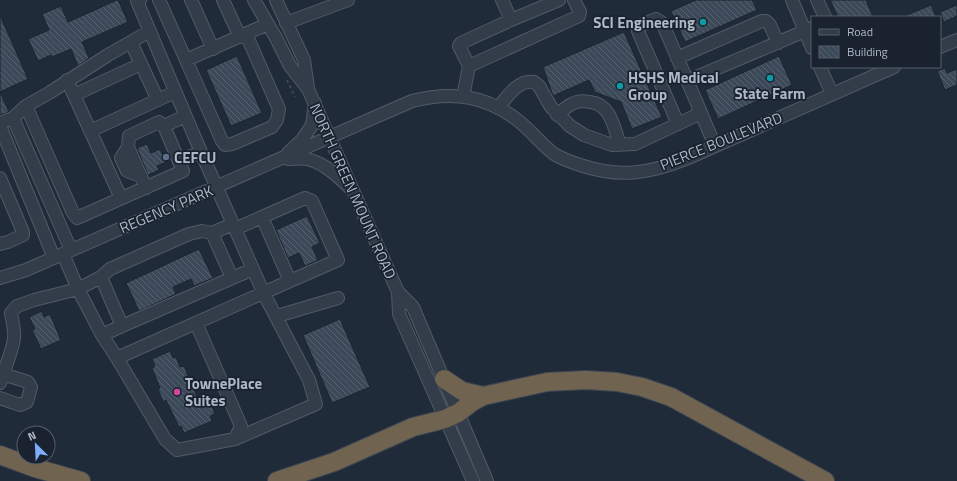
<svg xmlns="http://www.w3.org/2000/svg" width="957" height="481" viewBox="0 0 957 481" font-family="'Titillium Web',sans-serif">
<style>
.building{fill:url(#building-back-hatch);stroke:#1b2430}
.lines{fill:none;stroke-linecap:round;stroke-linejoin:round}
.minor-casing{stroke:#515a67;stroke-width:14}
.highway-casing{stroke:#3e4754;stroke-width:20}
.path{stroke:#3c5355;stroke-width:1.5;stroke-dasharray:3 3;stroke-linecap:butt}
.minor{stroke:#333d4a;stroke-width:12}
.highway{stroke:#706350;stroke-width:18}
.culture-dot{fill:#0f9aa8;stroke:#19222e;stroke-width:1.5}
.service-dot{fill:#5c6f8a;stroke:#19222e;stroke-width:1.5}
.hotel-dot{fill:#d1479c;stroke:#19222e;stroke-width:1.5}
.labels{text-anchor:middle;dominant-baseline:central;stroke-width:3.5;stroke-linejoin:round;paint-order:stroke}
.poi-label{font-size:15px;font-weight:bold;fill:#aeb7c6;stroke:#19222e;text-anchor:start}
.street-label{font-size:15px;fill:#aeb7c6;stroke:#19222e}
</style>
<defs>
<pattern id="building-back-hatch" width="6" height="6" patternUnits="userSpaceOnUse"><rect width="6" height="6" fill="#3b4959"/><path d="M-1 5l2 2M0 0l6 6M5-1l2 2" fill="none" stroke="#55616f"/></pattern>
</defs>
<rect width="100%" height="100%" fill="#202b39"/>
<path class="building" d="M117 0H118L128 22 82 42 89 58 78 66 71 49 52 57 51 55 38 61 28 39 49 30 42 14 61 6 68 22Z
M696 0H752L757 10 685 42 671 11Z
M830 0H866L873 17H838Z
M931 5 936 17H902Z
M957 5V16L944 22 940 12Z
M0 15 28 79 0 92Z
M624 32 662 117 632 129 621 102 595 92 589 80 553 96 543 67Z
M237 56 262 113 231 126 206 70Z
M779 56 792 85 718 119 705 90Z
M945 68 947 73 957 69V85L945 90 937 71Z
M0 92 9 112 0 115Z
M147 144 151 153 160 149 166 162 157 166 159 170 148 175 137 148Z
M307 216 320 243 312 247 318 260 305 266 299 253 288 258 276 230Z
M199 249 213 278 194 286 191 279 173 287 176 294 139 311 126 283Z
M42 311 44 317 50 314 61 340 41 349 32 330 35 329 29 317Z
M340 319 370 387 332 403 303 335Z
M170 351 173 358 176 357 180 367 184 366 198 399 207 395 215 414 210 416 212 421 184 433 181 426 179 427 166 400 163 402 158 389 160 388 152 368 155 366 152 359Z"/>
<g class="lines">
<g class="minor-casing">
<path id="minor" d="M140 0 137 1 201 152 264 294 309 380 316 404 235 439
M159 0 186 60 268 24
M191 0 213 49
M223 0 240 37
M254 0 276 38 290 66 308 89 398 292 399 314 473 481
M276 0 304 60 308 88
M792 0 812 48
M817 0 825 17
M511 20 559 0
M286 23 348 0
M131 42 141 64
M940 47 957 40
M677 58 762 21H766L770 25 778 43
M186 60 222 141 225 145 232 144 272 127 277 120 279 109 246 34
M469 66 579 16 580 12 574 0
M820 67 832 94
M67 80 121 198
M687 81 812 28
M74 95 141 64 158 100
M463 97 469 66 459 46 461 43 511 20 502 0
M26 106 73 213 77 218 183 171 164 126 159 122 129 136 128 147 146 188
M498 108C507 97 518 79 534 82L539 86 551 107 570 126 584 135 612 145 635 144 697 115 699 108 664 27 661 22 656 19 639 26 638 31 678 124
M699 108 715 146
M557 115C562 111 567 106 572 104 579 100 583 101 590 102 611 104 614 128 620 145
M13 118 71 250
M0 123 13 118 26 106 49 93 108 55 150 31
M0 126 54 258
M164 126 185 116
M90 131 175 92
M128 147 121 158 127 171 141 176
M288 153 302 140 312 125 315 103
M288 159C294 159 301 158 307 159 324 163 338 176 350 188
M179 161 201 152
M0 178 23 232V235L8 242 0 244
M262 217 305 198 312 201 338 260 290 281
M212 233 232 278
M63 254 78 289 101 277 110 269 189 234 202 231 212 233 233 224
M101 277 122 326 102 335
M0 278 26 270 412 101C452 91 488 95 521 123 533 133 542 145 554 154 562 159 571 162 580 165 619 178 648 174 686 159L894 67
M398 292 413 307 487 481
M277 316 338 298
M196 323 241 426 235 439 177 450 165 439 117 358 290 281 262 217 235 229
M122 326 253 269
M0 383C4 370 13 350 14 338 15 329 12 321 11 313L17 306 34 300 78 289 102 335 117 358
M0 398 20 405 27 402 31 387 28 382 3 374"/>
</g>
<g class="highway-casing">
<path id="highway" d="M444 379 462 391 483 396
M0 455 35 468 81 481
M277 481 334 462 413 427 445 419 458 413 472 402 483 396 547 382 586 380 617 382 642 387 671 397 825 481"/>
</g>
<path class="path" d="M287 80 295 97"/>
<use href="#minor" class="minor"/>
<use href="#highway" class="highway"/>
</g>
<g class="culture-dot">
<circle cx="703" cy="22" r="4"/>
<circle cx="770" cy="78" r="4"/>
<circle cx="620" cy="86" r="4"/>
</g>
<circle class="service-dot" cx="166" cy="157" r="4"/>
<circle class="hotel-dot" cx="177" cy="392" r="4"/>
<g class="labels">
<g class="poi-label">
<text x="695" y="22" text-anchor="end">SCI Engineering</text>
<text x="628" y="77">HSHS Medical<tspan x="628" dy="17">Group</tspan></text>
<text x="770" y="93" text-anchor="middle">State Farm</text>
<text x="174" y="157">CEFCU</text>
<text x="185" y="383">TownePlace<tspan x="185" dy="17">Suites</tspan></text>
</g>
<g class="street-label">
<text transform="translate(721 141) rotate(-22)">PIERCE BOULEVARD</text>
<text transform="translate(353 191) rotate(66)">NORTH GREEN MOUNT ROAD</text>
<text transform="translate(166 209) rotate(-23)">REGENCY PARK</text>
</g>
</g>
<rect x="811" y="16" width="130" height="52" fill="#19222e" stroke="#555e6b"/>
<rect x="819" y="29" width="20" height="6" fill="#333d4a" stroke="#555e6b"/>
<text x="847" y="36" font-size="12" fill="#aeb7c6">Road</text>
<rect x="819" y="46" width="20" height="12" fill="url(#building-back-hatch)" stroke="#555e6b"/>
<text x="847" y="56" font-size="12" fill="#aeb7c6">Building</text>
<g transform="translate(36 445) rotate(336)"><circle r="19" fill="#19222e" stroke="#555e6b"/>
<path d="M0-3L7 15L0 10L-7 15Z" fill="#7caefd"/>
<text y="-6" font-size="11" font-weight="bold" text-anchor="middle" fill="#aeb7c6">N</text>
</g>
</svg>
